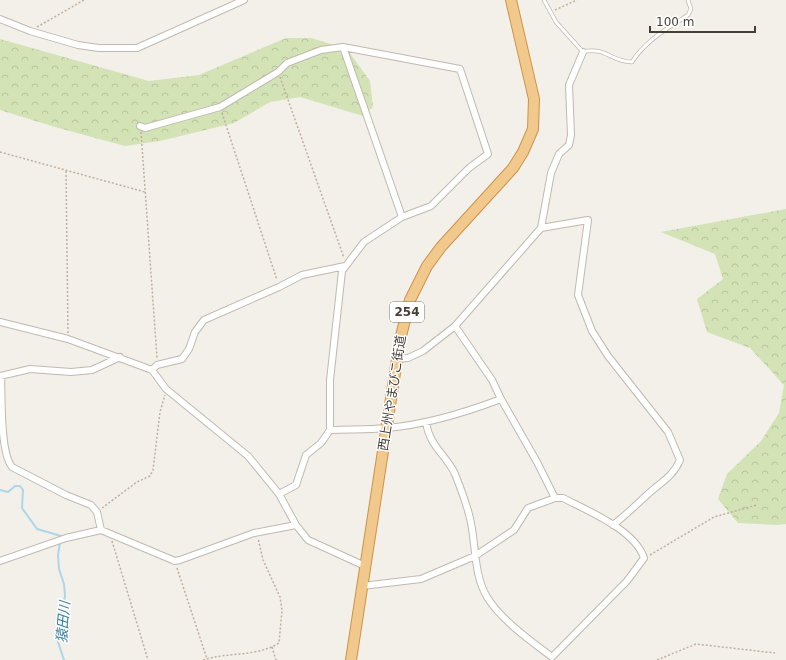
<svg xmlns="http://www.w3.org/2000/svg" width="786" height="660" viewBox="0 0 786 660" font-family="'DejaVu Sans','Noto Sans JP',sans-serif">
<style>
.forest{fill:url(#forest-crowns)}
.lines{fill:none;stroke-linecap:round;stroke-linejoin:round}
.stream{stroke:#acd6ea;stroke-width:2}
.service-casing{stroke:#c1b9b0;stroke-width:4.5}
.minor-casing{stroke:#c1b9b0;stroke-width:8}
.trunk-casing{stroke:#ce9148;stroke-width:12}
.path{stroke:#beb09f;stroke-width:1.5;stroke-dasharray:2 2;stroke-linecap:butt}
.service{stroke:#fff;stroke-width:3}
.minor{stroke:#fff;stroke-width:6}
.trunk{stroke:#f2c98c;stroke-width:10}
.labels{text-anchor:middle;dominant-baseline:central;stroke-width:3;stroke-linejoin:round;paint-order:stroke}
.shield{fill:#fff;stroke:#7e7974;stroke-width:1}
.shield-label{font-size:12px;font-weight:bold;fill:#463f38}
.street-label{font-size:13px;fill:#463f38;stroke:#fff}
.water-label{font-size:14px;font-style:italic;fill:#397ea0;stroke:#fff}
</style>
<defs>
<pattern id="forest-crowns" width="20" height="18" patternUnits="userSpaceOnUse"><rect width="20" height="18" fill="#d3e3b6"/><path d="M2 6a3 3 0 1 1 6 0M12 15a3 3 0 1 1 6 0" fill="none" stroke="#b6c49d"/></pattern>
</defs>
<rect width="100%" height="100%" fill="#f3efe9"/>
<path class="forest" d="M286 38H311L347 49 370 81 373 107 363 116 300 97 270 102 234 123 160 141 125 146 55 127 0 110V39L149 81 199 75Z
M786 209V524L777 525 738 523 718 499 727 474 761 441 779 413 784 385 750 348 707 332 697 299 723 279 715 254 661 232Z"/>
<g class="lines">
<path class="stream" d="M0 490 8 492 15 486H20L23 490 22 508 37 529 61 536 58 555 59 569 64 584 65 596 59 627 58 642 64 660"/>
<g class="service-casing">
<path id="service" d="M544 0 556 22 583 52C605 46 611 62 632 62 645 41 668 28 688 15L691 9 688 0"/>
</g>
<g class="minor-casing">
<path id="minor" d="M0 19 30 31 78 45 99 48H137L244 0
M343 47 402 217
M140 126 145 128 220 107 278 72 287 63 321 50 343 47 460 69 488 154 469 168 431 206 402 217 364 242 342 271 330 380V430L321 443 306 455 296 485 279 494
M541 228 588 220 578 295 592 331 608 356 668 432 680 460C673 477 661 482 648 494 636 505 626 515 613 525
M0 322 68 339 152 370 166 389 248 456 279 494 296 525 308 540 365 566
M455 326 492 380 501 399 537 462 555 498
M397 359 408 358 423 351 455 326 541 228 551 173 559 154 569 145 571 135 569 85 583 52
M152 370 157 365 182 359 189 349 195 332 204 320 279 287 302 275 345 266
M0 376 30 369 71 372 92 370 120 357
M1 376C2 398 0 452 12 467L66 495 91 505 97 512 101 530
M330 430C349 429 367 430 386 428 425 425 464 413 501 399
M0 561 66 538 101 530 175 561 180 560 254 533 296 525
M362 586 421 579 475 556 514 530 528 508 555 498H563C588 511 635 530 644 558L627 581 552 657C531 641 501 620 487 597 474 575 476 548 471 523 468 507 461 489 455 474 446 454 430 448 426 422"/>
</g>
<g class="trunk-casing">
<path id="trunk" d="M351 660 400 340 410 300 427 266 441 247 513 168 523 152 533 129 534 99 511 0"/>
</g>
<path class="path" d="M555 10 577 0
M37 27 84 0
M280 77 344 258
M222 113 277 280
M141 132 157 358
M0 152 145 192
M66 171 68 333
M102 508 137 482 150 476 153 470 160 412 165 395
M112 541 148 660
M650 555 714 517 757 505
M177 568 207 659
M272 647 276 660
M203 660C227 652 257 657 279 643L282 610 280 597 263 560 258 538
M657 660 696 644 775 653"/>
<use href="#service" class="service"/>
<use href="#minor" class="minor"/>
<use href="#trunk" class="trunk"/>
</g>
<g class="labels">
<rect class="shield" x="390" y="302" width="34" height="20" rx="3"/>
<g class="shield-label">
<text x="407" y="312">254</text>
</g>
<g class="street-label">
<text transform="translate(392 393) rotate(-81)">西上州やまびこ街道</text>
</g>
<g class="water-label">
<text transform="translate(63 622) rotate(-85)">猿田川</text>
</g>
</g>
<path d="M650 26v6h105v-6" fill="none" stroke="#463f38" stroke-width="2"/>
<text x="656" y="26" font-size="12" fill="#463f38" stroke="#ffffff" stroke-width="3" paint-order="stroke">100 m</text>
</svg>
